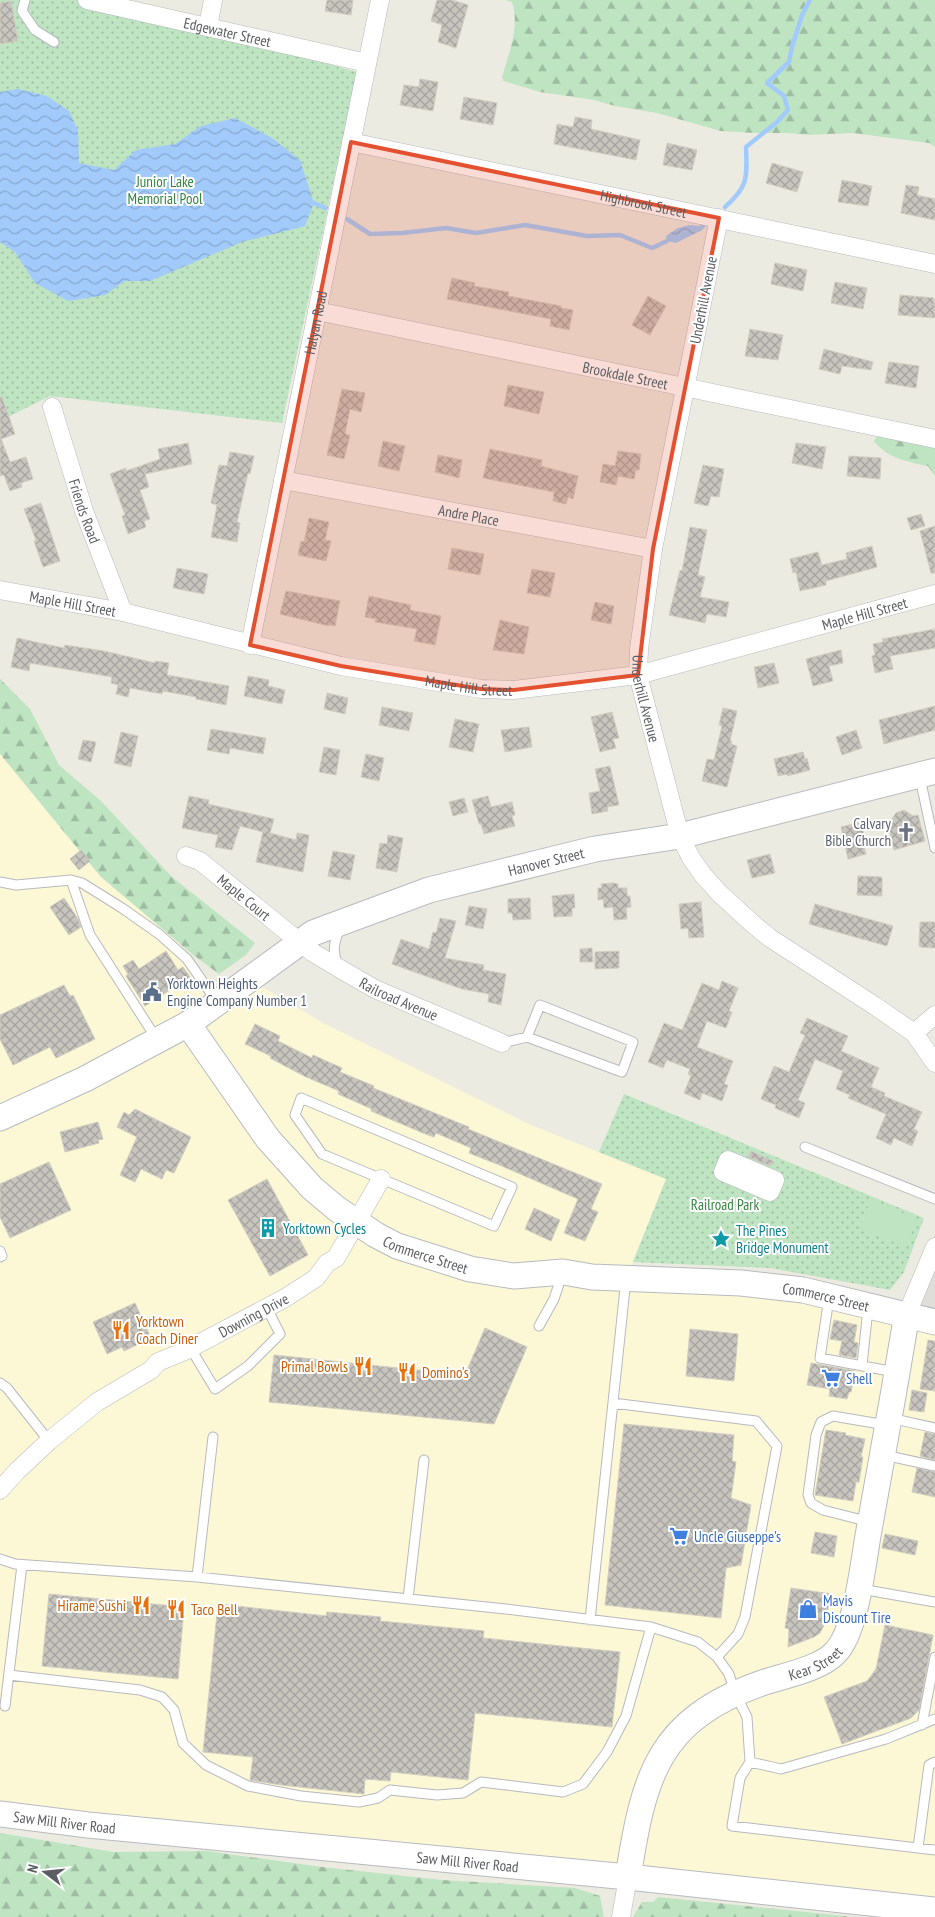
<svg xmlns="http://www.w3.org/2000/svg" width="935" height="1917" viewBox="0 0 935 1917" font-family="'PT Sans Narrow',sans-serif">
<style>
.commercial{fill:#fcf8d6}
.industrial{fill:#e0ded9}
.forest{fill:url(#forest-firs)}
.park{fill:url(#park-dots)}
.pitch{fill:#bee4c2}
.water{fill:url(#water-waves)}
.lines{fill:none;stroke-linecap:round;stroke-linejoin:round}
.stream{stroke:#a2cbfc;stroke-width:4.5}
.building{fill:url(#building-cross-hatch);stroke:#d1cdc0}
.lane-casing{stroke:#b7b9be;stroke-width:11}
.street-casing{stroke:#b7b9be;stroke-width:19}
.secondary-casing{stroke:#b7bac0;stroke-width:27}
.lane{stroke:#fff;stroke-width:9}
.street{stroke:#fff;stroke-width:18}
.secondary{stroke:#fff;stroke-width:25}
.marked{fill:#e35130;fill-opacity:0.2;stroke:#e35130;stroke-width:4;stroke-linejoin:round}
.labels{text-anchor:middle;dominant-baseline:central;stroke-width:4;stroke-linejoin:round;paint-order:stroke}
.street-label{font-size:15px;fill:#5a5d62;stroke:#fff}
.park-label{font-size:15px;fill:#378443;stroke:#fff}
.worship-label{font-size:15px;fill:#5b616d;stroke:#fff;text-anchor:end}
.service-label{font-size:15px;fill:#4e5e75;stroke:#fff;text-anchor:start}
.culture-label{font-size:15px;fill:#0d838f;stroke:#fff;text-anchor:start}
.food-label{font-size:15px;fill:#c56008;stroke:#fff;text-anchor:start}
.shop-label{font-size:15px;fill:#366cbe;stroke:#fff;text-anchor:start}
</style>
<defs>
<pattern id="forest-firs" width="22" height="20" patternUnits="userSpaceOnUse" patternTransform="scale(1.25)"><rect width="22" height="20" fill="#bee4c2"/><path d="M5 1l3.5 6h-7zM16 11l3.5 6h-7z" fill="#9dbca1"/></pattern>
<pattern id="park-dots" width="8" height="8" patternUnits="userSpaceOnUse" patternTransform="scale(1.25)"><rect width="8" height="8" fill="#bee4c2"/><path d="M2 2h.1M6 6h.1" fill="none" stroke="#9dbca1" stroke-width="1.8" stroke-linecap="round"/></pattern>
<pattern id="water-waves" width="16" height="10" patternUnits="userSpaceOnUse" patternTransform="scale(1.25)"><rect width="16" height="10" fill="#a2cbfc"/><path d="M0 5q4-4 8 0t8 0" fill="none" stroke="#87a8cf"/></pattern>
<pattern id="building-cross-hatch" width="8" height="8" patternUnits="userSpaceOnUse" patternTransform="scale(1.25)"><rect width="8" height="8" fill="#c8c5bf"/><path d="M0 0l8 8M0 8l8-8" fill="none" stroke="#a5a39f"/></pattern>
</defs>
<rect width="100%" height="100%" fill="#ecebe1"/>
<path class="commercial" d="M0 726 224 997 249 979 325 1024 531 1125 666 1179 626 1278 777 1287 935 1323V1910L0 1811Z"/>
<path class="industrial" d="M935 1234V1323L907 1314Z"/>
<path class="forest" d="M505 0H935V147L929 143 853 133 809 135 788 133H755L721 131 657 113 615 106 594 100 540 92 504 81 502 77C509 53 520 27 512 2Z
M879 433 935 442V477L928 466C908 462 887 458 874 441Z
M0 679 30 709 59 765 101 801 172 877 255 943 246 955 219 974 192 954 101 877 0 754Z
M0 1833 114 1852 206 1851 322 1867 442 1880 575 1888 600 1896 604 1917H0Z
M658 1897 835 1915 853 1917H633L642 1902H653Z"/>
<path class="park" d="M0 0H96L357 72 282 423 50 396 0 421Z
M624 1094 924 1218 904 1272 890 1290 770 1268 633 1262 666 1179 599 1152Z"/>
<path class="pitch" d="M871 1200 917 1219 906 1247 859 1229Z"/>
<path class="water" d="M18 89 47 96 69 111 78 130 79 163 114 170 136 150 175 144 201 126 235 118 272 138 300 160 314 203 305 226 242 242 150 281H125L105 295 68 301 35 283 15 252 0 242V92Z
M689 225 700 226 702 230 676 243 667 241 666 236 678 228Z"/>
<g class="lines">
<path class="stream" d="M314 203 325 208
M725 207C749 186 747 177 746 147L777 122 788 110 784 96 767 83 789 62 792 47 802 15 810 0
M347 219 370 234 402 233 446 228 476 233 525 225 587 236 620 235 652 248 667 241
M701 228 703 226"/>
</g>
<path class="building" d="M327 0H353L351 15 325 11Z
M437 0H452L468 5 456 48 438 42 442 25 431 21Z
M11 1 18 41 0 44V3Z
M420 79 438 82 433 111 400 105 404 85 419 87Z
M464 97 497 103 493 125 460 119Z
M575 117 592 120 591 129 640 140 636 160 554 144 557 124 573 127Z
M667 143 697 150 692 170 663 165Z
M772 163 803 172 797 192 766 183Z
M842 180 872 186 868 206 838 202Z
M906 185 919 187 917 195 935 199V220L901 213Z
M775 263 807 270 803 291 771 284Z
M452 278 475 283 474 286 509 292 508 296 561 306V308L573 310 569 330 550 326 551 319 447 299Z
M835 282 867 288 863 309 831 303Z
M900 295 934 298 935 318 898 315Z
M648 296 666 306 650 335 632 325Z
M750 329 783 335 778 360 745 356Z
M824 349 873 362 871 370 842 366 840 374 819 369Z
M889 362 919 366 916 388 885 383Z
M508 385 544 392 539 414 504 406Z
M342 389 365 393 361 412 350 409 345 434 350 435 344 459 327 455Z
M0 397H2L15 434 1 439 10 462 26 457 33 479 21 483 22 487 10 491 4 475 0 476Z
M383 441 405 446 399 471 378 466Z
M188 443 192 464 145 474 149 487 140 490 150 519 144 521 146 527 128 534 122 516 125 515 110 474 126 468V471L160 459 158 449Z
M796 443 826 447 822 469 792 463Z
M490 449 542 460 541 466 578 476 573 499 568 497 566 504 553 501 554 492 483 478Z
M618 451 641 454 639 470H636L634 479 618 476 616 485 600 482 603 464 615 466Z
M230 452 254 456 250 474 248 473 237 522 240 523 237 542 211 537 217 505 211 503 219 465 227 466Z
M438 455 462 460 459 478 435 472Z
M849 456 881 458 880 479 847 476Z
M703 465 724 469 719 497 711 496 708 506 694 503Z
M41 503 60 561 43 567 34 541 36 540 24 509Z
M921 514 925 526 911 530 907 518Z
M309 518 329 522 325 540 331 541 326 561 298 555 301 541 304 542Z
M935 526V573H931L920 531Z
M690 527 707 530 698 575 705 577 700 597 729 602 726 617 707 614 705 623 669 615 680 570 682 571Z
M872 546 877 567 826 581V585L800 591 796 572 793 573 790 559 818 552 822 565 847 559 846 553Z
M452 548 484 554 480 575 448 569Z
M177 568 208 574 204 594 173 588Z
M532 569 555 573 550 597 527 593Z
M286 591 340 601 335 626 329 625V626L280 614Z
M369 596 411 605 410 610 441 616 435 645 414 641 417 629 375 622 376 619 365 617Z
M595 602 614 606 611 624 591 620Z
M500 620 529 627 524 654 493 650Z
M935 629V648L890 656 893 669 875 673 872 656 875 655 873 644 883 642 882 639Z
M17 638 64 648 65 645 104 651 155 663V661L169 663 167 675 229 686 226 705 196 699V697L163 691 162 694 130 688 128 697 116 694 118 685 111 683 112 677 30 663 29 671 11 667Z
M841 650 843 663 829 666 833 681 813 686 806 659Z
M774 663 779 683 758 688 754 667Z
M248 676 269 680 268 686 285 690 282 704 244 696Z
M327 693 348 698 345 714 324 709Z
M935 706V730L884 744 879 720Z
M382 707 413 713 409 731 379 725Z
M723 708 737 711 730 741H732L731 744 737 746 727 787 702 781 707 759 714 760 722 726 719 725Z
M612 712 619 738 613 739 616 748 600 752 591 717Z
M455 719 479 724 473 752 449 747Z
M529 727 532 747 505 752 501 730Z
M211 729 266 738 263 754 230 748 229 754 207 750Z
M856 730 862 748 842 755 836 737Z
M121 732 138 736 131 767 114 763Z
M83 740 96 742 91 762 78 759Z
M324 747 340 750 336 775 319 772Z
M803 752 805 759 807 758 810 770 787 776V774L778 776 774 759Z
M366 754 384 758 379 781 361 777Z
M610 766 619 805 607 807 608 811 592 814 589 793 600 791 595 769Z
M189 796 209 800 208 804 274 819 270 833 296 840 297 833 309 835 303 872 256 862 263 832 240 826 232 850 215 847 218 835 182 828Z
M488 796 491 807 512 802 515 815 512 816 515 826 484 834 481 824H479L472 800Z
M464 798 468 812 453 816 449 802Z
M904 810 913 816 918 815 925 841 894 850 888 825 896 813Z
M861 822 867 847H864L866 854 848 859 841 827Z
M388 835 403 838 397 872 376 868 380 843 387 844Z
M81 850 90 861 79 870 70 859Z
M333 851 355 855 350 880 328 876Z
M770 854 775 873 752 878 747 860Z
M858 876 882 877V896L857 895Z
M613 883 618 884V888H627V896H630L631 907 626 908 627 919 614 920 613 907 604 908 603 899 598 900V888H602L601 884Z
M574 894 575 908H572V916L554 917 552 896Z
M64 898 78 919 81 927 69 935 50 907Z
M530 898 531 919 513 920 512 913H508V899Z
M701 902 704 937 689 938 688 928 681 929 679 904Z
M815 904 893 926 887 946 809 924Z
M469 906 487 909 483 929 465 925Z
M440 918 456 921 445 958 484 965 483 970 506 974 501 1005 488 1002 489 994 462 989 392 964 401 939 429 949 433 932 436 933Z
M920 922H935V948L920 947 919 945Z
M592 948 593 962H580V949Z
M166 951 178 970 183 967 190 977 145 1006 126 976 128 974 123 966 133 960 139 969Z
M619 951V968L595 969V952Z
M722 981 738 988 729 1011 732 1012 726 1028 707 1021 697 1047 733 1061 724 1084 728 1085 722 1101 702 1093 700 1100 684 1093 691 1076 688 1074 690 1069 667 1060 663 1068 648 1062 664 1023 682 1030 702 983 719 990Z
M64 985 70 996 73 995 95 1039 56 1058 50 1047 13 1065 0 1039V1015Z
M807 1018 848 1036 841 1051 879 1068 871 1087 885 1093 884 1096 922 1112 914 1129 918 1131 912 1146 894 1138 891 1145 876 1138 886 1114 848 1098 850 1095 836 1089 843 1071 815 1059 798 1100 805 1103 799 1118 775 1108 776 1105 761 1099 774 1066 789 1072 805 1035 800 1033Z
M255 1024 280 1036 278 1041 312 1058 313 1055 342 1068 340 1072 374 1086 373 1088 469 1127 468 1129 602 1184 591 1209 598 1212 585 1241 564 1233 578 1199 497 1164 469 1153 471 1148 436 1133 434 1137 423 1133 371 1111 372 1109 338 1094 339 1091 304 1076 270 1058 271 1056 245 1044Z
M135 1109 191 1137 174 1173 166 1170 162 1179 141 1169 135 1182 120 1175 137 1137 117 1127 124 1112 129 1115Z
M98 1122 103 1139 98 1140 99 1143 65 1152 60 1132Z
M751 1151 773 1161 770 1166 748 1157Z
M49 1162 71 1210 10 1238 0 1217V1184Z
M267 1179 308 1255 270 1276 228 1200Z
M534 1208 560 1220 551 1241 525 1229Z
M135 1303 151 1338 124 1351 122 1347 107 1354 93 1322Z
M834 1320 857 1325 854 1342 858 1343 856 1358 839 1355 842 1341 830 1339Z
M485 1328 527 1347 494 1424 269 1402 274 1355 465 1375Z
M690 1329 738 1334 734 1381 686 1376Z
M928 1340 935 1341V1391L920 1389Z
M811 1363 855 1371 851 1392H849L847 1399 829 1396 830 1389 807 1385Z
M912 1390 927 1393 924 1412 909 1410Z
M624 1424 734 1435 732 1461 736 1462 731 1498 751 1505 741 1565 726 1568 721 1618 605 1605Z
M826 1430 846 1433 845 1435 865 1439 861 1457H863L859 1482H856L853 1501 815 1495Z
M925 1432 935 1434V1460L920 1456Z
M917 1468 935 1472V1497L912 1492Z
M815 1532 837 1536 834 1557 811 1553Z
M885 1534 918 1541 915 1555 882 1548Z
M791 1588 831 1594 825 1623 820 1633 814 1637 788 1647 789 1629 785 1628Z
M49 1594 184 1607 178 1679 42 1666Z
M218 1604 326 1616 327 1612 381 1617 380 1621 484 1631 483 1638 620 1652 612 1727 475 1713 468 1780 391 1772 390 1781 365 1779 364 1794 281 1785 250 1780 253 1757 203 1752Z
M885 1625 933 1635 919 1710 911 1718 842 1744 824 1697 867 1681 876 1669Z"/>
<g class="lines">
<g class="lane-casing">
<path id="lane" d="M25 0 22 11 35 30 54 42
M920 778 935 848
M71 880 82 883 122 908 159 934 187 959 217 1002
M0 882 16 885 71 880 90 935 156 1038
M338 966C332 952 334 941 340 928
M502 1043 527 1037 622 1072 633 1042 540 1005 527 1037
M301 1098 512 1187 494 1226 322 1154 295 1115Z
M805 1147 935 1199
M0 1251 2 1256 0 1257
M829 1298 820 1358 895 1372
M539 1326 554 1299 562 1275
M191 1349 215 1389 248 1366 280 1334 267 1308
M862 1365 868 1309
M0 1383 7 1388 49 1441
M613 1403 756 1421 777 1446 745 1617 738 1634 717 1657
M890 1418 935 1428
M884 1455 935 1466
M870 1522 823 1510 811 1503 808 1495 816 1435 821 1422 833 1416 886 1425
M0 1559 15 1564 197 1577 506 1609 651 1627 698 1642 717 1657 729 1674 735 1693 747 1717 750 1762 781 1769 886 1739 935 1719
M197 1577 213 1437
M861 1589 935 1602
M408 1599 424 1460
M590 1620 626 1279
M9 1675 140 1690 162 1697 174 1710 183 1743 206 1765 248 1786 301 1796 359 1802 378 1798 390 1790 437 1795 463 1793 481 1782 563 1792 583 1784 607 1752 626 1716 651 1627
M5 1706 22 1565
M922 1725 935 1657
M750 1762 740 1778 732 1826 935 1850
M918 1848 929 1765 935 1762"/>
</g>
<g class="street-casing">
<g id="street">
<path id="s1" d="M87 0 367 63"/>
<path d="M208 27 213 0"/>
<path id="s2" d="M351 142 935 264"/>
<path id="s3" d="M719 218 653 549 639 649 638 675 680 836 691 858 703 875 719 893 753 924 770 938 875 1006 914 1033 935 1063"/>
<path id="s4" d="M317 311 935 439"/>
<path id="s5" d="M52 407 84 511 123 612"/>
<path id="s6" d="M283 480 653 549"/>
<path id="s7" d="M0 590 123 612 341 666 481 689 514 690 638 675 935 594"/>
<path id="s8" d="M250 645 380 0"/>
<path id="s9" d="M186 856 200 861 312 952 342 970 375 989 502 1043"/>
<path d="M914 1033 935 1015"/>
<path d="M728 1160 775 1180 770 1192 723 1172Z"/>
<path d="M907 1314 935 1247"/>
<path id="s10" d="M0 1490 17 1471 49 1441 97 1402 151 1370 158 1362 185 1351 285 1298 316 1278 327 1263 336 1258 381 1179"/>
<path d="M621 1917 628 1877"/>
</g>
</g>
<g class="secondary-casing">
<g id="secondary">
<path id="s11" d="M188 1024 268 1139 312 1188 337 1209 376 1235 397 1246 470 1269 514 1276 563 1272 592 1277 741 1283 803 1290 935 1322"/>
<path id="s12" d="M0 1118 85 1079 188 1024 313 933 429 890 595 849 680 836 935 771"/>
<path id="s13" d="M0 1814 88 1825 628 1877 935 1910"/>
<path id="s14" d="M628 1877C644 1776 657 1720 762 1683 783 1676 820 1669 835 1653 857 1631 863 1562 869 1530 882 1459 895 1386 907 1314"/>
</g>
</g>
<use href="#lane" class="lane"/>
<use href="#street" class="street"/>
<use href="#secondary" class="secondary"/>
</g>
<path class="marked" d="M351 142 719 218 653 549 638 675 514 690 481 689 341 666 250 645Z"/>
<defs>
<g id="church-bare" transform="scale(1.5)"><path d="M-1.2-6h2.4v3.5h3.3v2.4h-3.3V6h-2.4V-.1h-3.3v-2.4h3.3Z" fill="#6b7280" stroke="#fff" stroke-width="2.5" paint-order="stroke"/></g>
<g id="civic-bare" transform="scale(1.5)"><path d="M-.6-6.5H3V-4.5H.6V-3L4-1V1h2V6H-6V1h2V-1L-.6-3ZM-1.2 2.5V6h2.4V2.5Z" fill="#5c6f8a" stroke="#fff" stroke-width="2.5" paint-order="stroke"/></g>
<g id="building-bare" transform="scale(1.5)"><path d="M-4-6H4V6H1V3H-1V6H-4ZM-2.5-4.3h1.7v1.8h-1.7ZM.8-4.3h1.7v1.8H.8ZM-2.5-1h1.7V.8h-1.7ZM.8-1h1.7V.8H.8Z" fill="#0f9aa8" stroke="#fff" stroke-width="2.5" paint-order="stroke"/></g>
<g id="sight-bare" transform="scale(1.5)"><path d="M0-6L1.8-2.2L6-1.7L2.9 1.2L3.7 5.4L0 3.3L-3.7 5.4L-2.9 1.2L-6-1.7L-1.8-2.2Z" fill="#0f9aa8" stroke="#fff" stroke-width="2.5" paint-order="stroke"/></g>
<g id="restaurant-bare" transform="scale(1.5)"><path d="M-5-6h1v4h1v-4h1v4h1v-4h1v5L-1.5 .5V6h-2V.5L-5-1ZM5-6V6H3V1.5H1.5Q1.5-4 5-6Z" fill="#e8710a" stroke="#fff" stroke-width="2.5" paint-order="stroke"/></g>
<g id="supermarket-bare" transform="scale(1.5)"><path d="M-6-5.5h2.5l.6 2H6L4.5 2H-2.5L-4.4-4H-6ZM-1.5 3.2a1.3 1.3 0 1 0 .1 0ZM3 3.2a1.3 1.3 0 1 0 .1 0Z" fill="#3f7fe0" stroke="#fff" stroke-width="2.5" paint-order="stroke"/></g>
<g id="shop-bare" transform="scale(1.5)"><path d="M-5-2.5h2.3a2.7 3.5 0 0 1 5.4 0H5L5.5 6h-11ZM-1.5-2.5h3a1.5 2.3 0 0 0-3 0Z" fill="#3f7fe0" stroke="#fff" stroke-width="2.5" paint-order="stroke"/></g>
</defs>
<g fill-rule="evenodd">
<use href="#church-bare" x="906" y="832"/>
<use href="#civic-bare" x="152" y="992"/>
<use href="#building-bare" x="268" y="1228"/>
<use href="#sight-bare" x="721" y="1239"/>
<use href="#restaurant-bare" x="121" y="1330"/>
<use href="#restaurant-bare" x="363" y="1366"/>
<use href="#restaurant-bare" x="407" y="1372"/>
<use href="#supermarket-bare" x="831" y="1378"/>
<use href="#supermarket-bare" x="679" y="1536"/>
<use href="#restaurant-bare" x="141" y="1605"/>
<use href="#restaurant-bare" x="176" y="1609"/>
<use href="#shop-bare" x="808" y="1609"/>
</g>
<g class="labels">
<g class="street-label">
<text stroke="none"><textPath href="#s1" startOffset="144">Edgewater Street</textPath></text>
<text stroke="none"><textPath href="#s2" startOffset="299">Highbrook Street</textPath></text>
<text transform="translate(703 300) rotate(-79)">Underhill Avenue</text>
<text stroke="none"><textPath href="#s8" startOffset="329">Halyan Road</textPath></text>
<text stroke="none"><textPath href="#s4" startOffset="315">Brookdale Street</textPath></text>
<text stroke="none"><textPath href="#s5" startOffset="109">Friends Road</textPath></text>
<text stroke="none"><textPath href="#s6" startOffset="189">Andre Place</textPath></text>
<text stroke="none"><textPath href="#s7" startOffset="74">Maple Hill Street</textPath></text>
<text stroke="none"><textPath href="#s7" startOffset="884">Maple Hill Street</textPath></text>
<text stroke="none"><textPath href="#s7" startOffset="479">Maple Hill Street</textPath></text>
<text stroke="none"><textPath href="#s3" startOffset="489">Underhill Avenue</textPath></text>
<text stroke="none"><textPath href="#s12" startOffset="609">Hanover Street</textPath></text>
<text stroke="none"><textPath href="#s9" startOffset="72">Maple Court</textPath></text>
<text stroke="none"><textPath href="#s9" startOffset="258">Railroad Avenue</textPath></text>
<text stroke="none"><textPath href="#s11" startOffset="339">Commerce Street</textPath></text>
<text stroke="none"><textPath href="#s11" startOffset="744">Commerce Street</textPath></text>
<text stroke="none"><textPath href="#s10" startOffset="311">Downing Drive</textPath></text>
<text stroke="none"><textPath href="#s14" startOffset="310">Kear Street</textPath></text>
<text stroke="none"><textPath href="#s13" startOffset="65">Saw Mill River Road</textPath></text>
<text stroke="none"><textPath href="#s13" startOffset="470">Saw Mill River Road</textPath></text>
</g>
<g class="park-label">
<text x="165" y="181">Junior Lake<tspan x="165" dy="17">Memorial Pool</tspan></text>
<text x="725" y="1204">Railroad Park</text>
</g>
<g class="worship-label">
<text x="891" y="823">Calvary<tspan x="891" dy="17">Bible Church</tspan></text>
</g>
<g class="service-label">
<text x="167" y="983">Yorktown Heights<tspan x="167" dy="17">Engine Company Number 1</tspan></text>
</g>
<g class="culture-label">
<text x="283" y="1228">Yorktown Cycles</text>
<text x="736" y="1230">The Pines<tspan x="736" dy="17">Bridge Monument</tspan></text>
</g>
<g class="food-label">
<text x="136" y="1321">Yorktown<tspan x="136" dy="17">Coach Diner</tspan></text>
<text x="348" y="1366" text-anchor="end">Primal Bowls</text>
<text x="422" y="1372">Domino's</text>
<text x="126" y="1605" text-anchor="end">Hirame Sushi</text>
<text x="191" y="1609">Taco Bell</text>
</g>
<g class="shop-label">
<text x="846" y="1378">Shell</text>
<text x="694" y="1536">Uncle Giuseppe's</text>
<text x="823" y="1600">Mavis<tspan x="823" dy="17">Discount Tire</tspan></text>
</g>
</g>
<g transform="translate(45 1872) rotate(286)" stroke="#ffffff" stroke-width="4" paint-order="stroke">
<path d="M0-4L9 19L0 12L-9 19Z" fill="#5a5d62"/>
<text y="-8" font-size="14" font-weight="bold" text-anchor="middle" fill="#5a5d62">N</text>
</g>
</svg>
